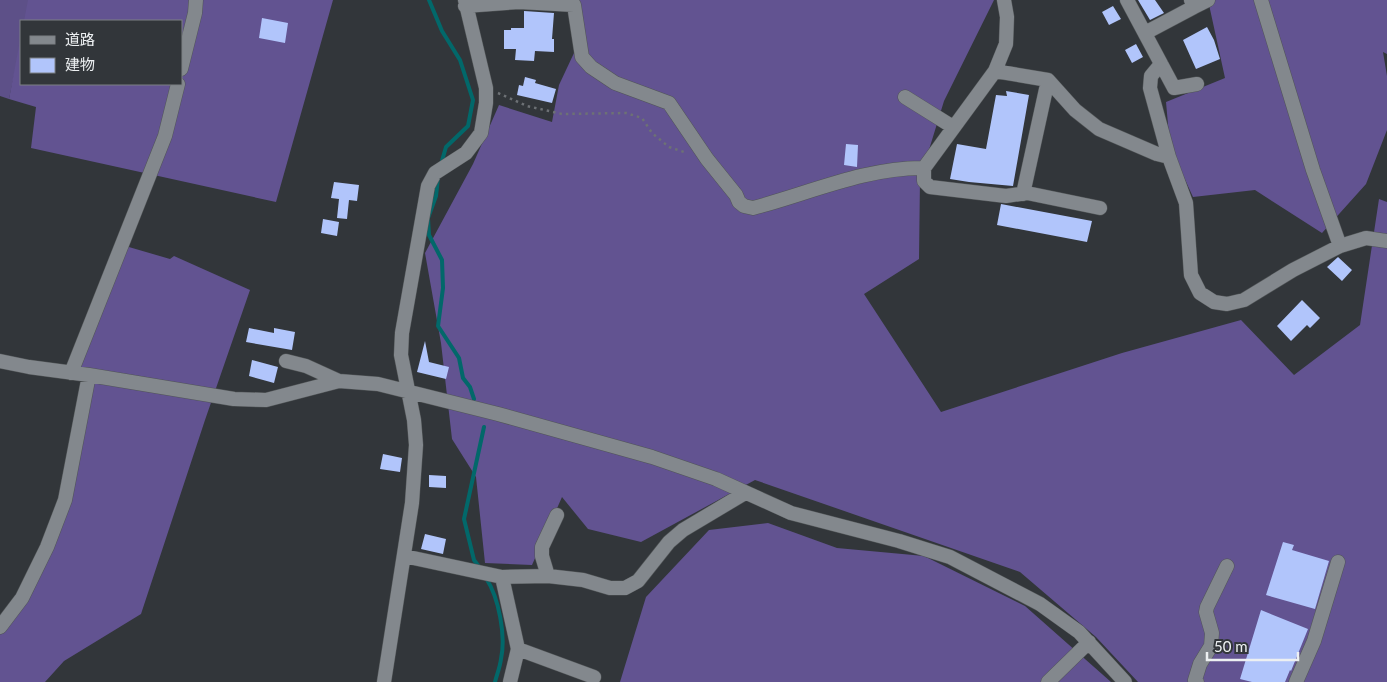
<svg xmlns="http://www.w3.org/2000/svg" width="1387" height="682" viewBox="0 0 1387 682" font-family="Lato,'Noto Sans JP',sans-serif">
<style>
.green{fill:#5d5088}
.forest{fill:#625391}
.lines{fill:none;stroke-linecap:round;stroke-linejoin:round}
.stream{stroke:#02686a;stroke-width:4}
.building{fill:#b1c5fb}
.minor-casing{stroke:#515557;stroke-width:15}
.path{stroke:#6d7175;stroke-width:2.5;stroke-dasharray:2.5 4;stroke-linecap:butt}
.minor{stroke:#83888d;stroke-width:14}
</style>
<rect width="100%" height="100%" fill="#32363a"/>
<path class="green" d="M0 0H31L26 21H21V43L9 99 0 96Z"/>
<path class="forest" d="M28 0H333L276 202 31 148 36 107 9 99 21 35V84H181V21H24Z
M573 0H994L944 101 920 179 919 259 864 294 941 412 1122 353 1241 320 1294 375 1360 325 1379 199 1387 202V682H1138L1096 637 1020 572 755 480 641 542 588 529 562 497 532 565 485 563 476 477 452 439 441 343 425 253 473 164 499 105 552 122 559 85 574 53 577 5Z
M1208 0H1387V54L1383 52 1387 76V130L1366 184 1322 233 1255 190 1193 197 1170 147 1166 102 1225 78Z
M122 245 170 259 174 256 250 290 205 420 141 614 64 661 45 682H0V626L37 573 63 491 88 375 74 373Z
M768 523 837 548 924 556 1025 606 1111 682H620L646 597 709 530Z"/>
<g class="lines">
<path class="stream" d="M429 0 442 31 460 60 473 100 468 126 446 147 441 164
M438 178 436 196 428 218 429 235 442 260 443 288 438 326 459 358 463 378 470 387 474 399
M480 568 474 560 464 519 484 427
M486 578C499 598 506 636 501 659 500 667 497 674 495 682"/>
</g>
<path class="building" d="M1138 0H1155L1164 13 1150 20Z
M1113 6 1121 19 1109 25 1102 12Z
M524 11 554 13 552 39H554V52L535 51 534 61 515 60 516 49H504V30H511V28H524Z
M262 18 288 23 285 43 259 38Z
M1207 27 1214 40 1220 59 1196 69 1183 40Z
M1136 44 1143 57 1132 63 1125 50Z
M525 77 536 80 535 83 556 89 552 103 517 95 519 85 523 86Z
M1006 91 1029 95 1013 186 969 182 950 179 957 144 986 149 996 95 1007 96Z
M846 144 858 145 857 167 844 165Z
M334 182 359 185 357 201 349 200 347 219 337 218 339 199 331 198Z
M1001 204 1092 221 1087 242 997 225Z
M323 219 339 222 337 236 321 233Z
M1338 257 1352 270 1342 281 1327 267Z
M1302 300 1320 318 1310 328 1307 325 1291 341 1277 326Z
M249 328 274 333V328L295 332 292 350 246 342Z
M425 341 429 362 449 367 446 379 417 372Z
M252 360 278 367 274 383 249 376Z
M383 454 402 458 400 472 380 469Z
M429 475 446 476V488L429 487Z
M425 534 446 539 443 554 421 549Z
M1283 542 1294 545 1292 550 1329 561 1315 609 1266 595Z
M1261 610 1308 629 1291 671 1290 670 1285 682H1252L1240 679Z"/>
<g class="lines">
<g class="minor-casing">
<path id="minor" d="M571 0 574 5 582 57 591 67 615 83 669 103 707 159 736 195 739 202 744 206 753 208C807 194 867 167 924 168
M1004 0 1007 17 1006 44 995 71 1048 80 1075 110 1099 129 1157 154 1169 157 1186 203 1191 275 1200 293 1214 302 1227 304 1244 300 1293 270 1340 246 1366 238 1387 241
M1127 0 1174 88 1197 84
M1191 0 1194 7 1208 0
M1261 0 1313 170 1340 246
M465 6 519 2 574 5
M1145 33 1194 7
M1161 64 1151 76 1150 88 1169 157
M181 69 195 13 196 0
M995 71 924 168V181L930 187 1006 196 1027 193 1100 208
M905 97 953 127
M1023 194 1048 80
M0 361 29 367 89 375 234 399 266 400 339 381 378 384 498 414 652 457 716 479 791 513 899 541 950 557 1040 604 1079 632 1125 682
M286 361 306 366 339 381
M71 373 165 136 178 84
M404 556 502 577 548 576 583 580 610 588H625L638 581 669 542 683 530 745 493
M548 576 542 556V547L557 515
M502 577 518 649 510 682
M0 627 22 598 47 547 65 500 89 375
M518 649 594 677
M384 682 412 503 416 445 414 420 401 355 402 333 428 186 435 173 466 153 481 133 486 103V88L465 0
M1048 682 1089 642
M1197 682 1195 680 1200 664 1211 646 1212 633 1206 612 1207 607 1227 566
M1296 682 1314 641 1338 562"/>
</g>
<path class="path" d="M498 93 527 106 562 114 626 113 642 118 652 133 669 147 687 153"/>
<use href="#minor" class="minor"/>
</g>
<rect x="20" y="20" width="162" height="65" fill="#32363a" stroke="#7d8084"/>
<rect x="30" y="36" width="25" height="8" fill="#83888d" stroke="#7d8084"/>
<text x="65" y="45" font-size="15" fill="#edf0f2">道路</text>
<rect x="30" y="58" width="25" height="15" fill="#b1c5fb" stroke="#7d8084"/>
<text x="65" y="70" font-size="15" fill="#edf0f2">建物</text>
<path d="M1207 652v8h91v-8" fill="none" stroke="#edf0f2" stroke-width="2.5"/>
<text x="1214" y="652" font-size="15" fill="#edf0f2" stroke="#32363a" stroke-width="4" paint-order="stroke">50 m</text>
</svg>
